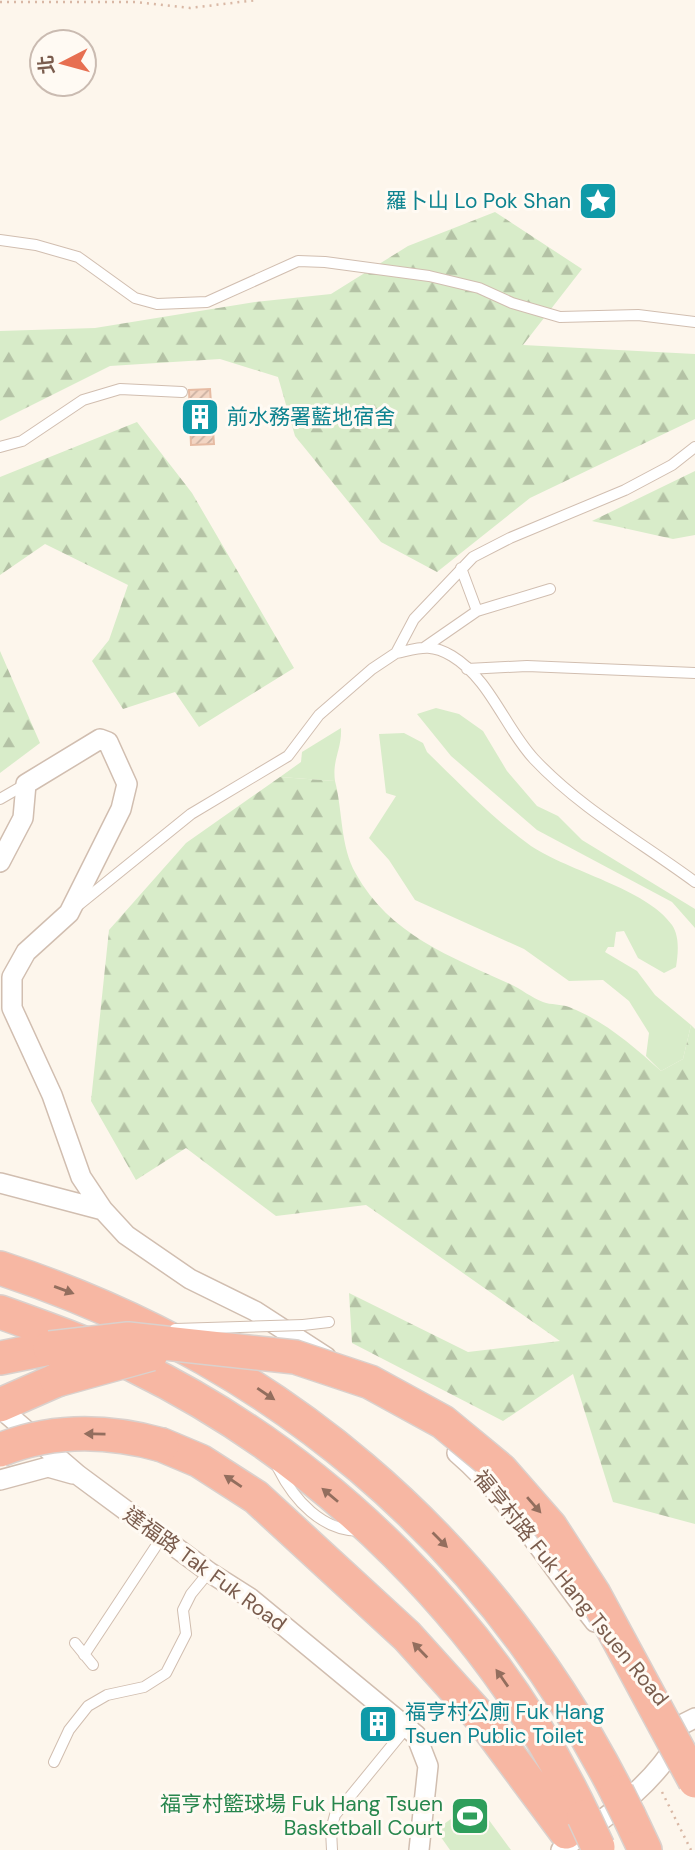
<svg xmlns="http://www.w3.org/2000/svg" width="695" height="1850" viewBox="0 0 695 1850" font-family="'DM Sans','Noto Sans TC',sans-serif">
<style>
.grass{fill:#d8ecc9}
.forest{fill:url(#forest-firs)}
.building{fill:url(#building-hatch);stroke:#e6bba3;stroke-width:2}
.lines{fill:none;stroke-linecap:round;stroke-linejoin:round}
.service-casing{stroke:#d1beb0;stroke-width:12}
.minor-casing{stroke:#d1beb0;stroke-width:22}
.motorway-casing{stroke:#dad1cd;stroke-width:36}
.path{stroke:#d9b8a5;stroke-width:2.5;stroke-dasharray:2 5;stroke-linecap:butt}
.service{stroke:#fff;stroke-width:10}
.minor{stroke:#fff;stroke-width:19}
.motorway{stroke:#f7b7a3;stroke-width:33}
.service-bridge-casing{stroke:#d1beb0;stroke-width:12;stroke-linecap:butt}
.motorway-bridge-casing{stroke:#dad1cd;stroke-width:36;stroke-linecap:butt}
.service-bridge{stroke:#fff;stroke-width:10}
.motorway-bridge{stroke:#f7b7a3;stroke-width:33}
.oneway{fill:#936e5e}
.labels{text-anchor:middle;dominant-baseline:central;stroke-width:6;stroke-linejoin:round;paint-order:stroke}
.culture-label{font-size:21px;fill:#0d838f;stroke:#fffaf3;text-anchor:start}
.street-label{font-size:21px;fill:#7a5c4d;stroke:#fffaf3}
.leisure-label{font-size:21px;fill:#27864d;stroke:#fffaf3;text-anchor:end}
</style>
<defs>
<pattern id="forest-firs" width="22" height="20" patternUnits="userSpaceOnUse" patternTransform="scale(1.75)"><rect width="22" height="20" fill="#d8ecc9"/><path d="M5 1l3.5 6h-7zM16 11l3.5 6h-7z" fill="#b4c2a5"/></pattern>
<pattern id="building-hatch" width="6" height="6" patternUnits="userSpaceOnUse" patternTransform="scale(1.75)"><rect width="6" height="6" fill="#f3d5c3"/><path d="M-1 1l2-2M0 6l6-6M5 7l2-2" fill="none" stroke="#cab0a1"/></pattern>
</defs>
<rect width="100%" height="100%" fill="#fdf6ec"/>
<path class="grass" d="M436 708 459 714 483 731 507 771 537 806 558 816 582 840 695 909V928L672 902 537 830 451 756 417 714Z
M341 728C342 750 332 759 335 781L280 777 301 762 302 752Z
M404 733 423 743 427 752C460 784 493 819 531 846 568 871 647 889 672 925 680 937 678 954 676 967L664 973 638 958 624 931 616 932 614 947H608L605 952 637 971 655 995 691 1025 683 1059 661 1071 646 1056 649 1033 629 1001 603 980 569 981 524 949 415 900 389 860 369 838 396 796 386 793 379 734Z
M475 1801 511 1850H450L436 1830Z"/>
<path class="forest" d="M495 212 582 269 523 345 695 354V419L530 498 437 572 381 542 295 436 278 377 220 359 110 366 0 421V331L95 328 255 302 331 294 408 246Z
M137 422 192 493 294 668 199 727 175 692 123 709 92 661 109 640 128 585 45 544 0 575V477Z
M695 471V535L673 539 592 521Z
M0 651 40 743 0 773Z
M280 777 335 781C343 812 340 846 356 874 389 934 451 957 510 984 521 989 532 998 543 1002 551 1005 561 1004 569 1007 605 1021 633 1046 661 1071L683 1059 691 1025 695 1029V1524L613 1502 573 1374 503 1421 352 1343 349 1293 468 1352 560 1341 366 1205 276 1216 186 1148 136 1180 91 1101 109 930 186 843Z"/>
<path class="building" d="M210 389 214 444 191 445 189 390Z"/>
<g class="lines">
<g class="service-casing">
<path id="service" d="M0 240 36 245 78 257 135 298 157 304 207 302 298 261 325 262 429 276 479 288 512 303 560 317 638 315 695 322
M0 447 22 441 83 400 120 389 182 392
M461 568 477 611
M425 647 477 611 550 589
M396 653C420 648 430 643 452 656 490 679 505 728 534 759 581 809 641 842 695 882
M467 669 527 666 695 673
M0 799 26 784
M76 907 191 814 288 756 319 715 372 669 396 653 414 619 473 557 510 538 625 490 672 465 695 447
M303 1325 329 1322
M278 1468C294 1500 322 1531 360 1531
M75 1643 93 1665
M84 1655 162 1537
M54 1762 69 1730 88 1706 107 1695 144 1687 166 1673 186 1634 183 1610 191 1594 209 1572
M332 1850 331 1830 335 1815 407 1727"/>
</g>
<g class="minor-casing">
<path id="minor" d="M0 862 23 818 26 784 100 739 108 742 127 784 121 809 69 913 26 952 12 977V1008L52 1095 81 1177 103 1210 126 1235 190 1279 255 1311 326 1357
M0 1183 103 1210
M0 1408 78 1475 209 1572 250 1598 416 1735 428 1766 419 1850
M457 1453C512 1500 550 1566 595 1622
M0 1480 48 1467 73 1474
M683 1724 695 1718
M561 1850C604 1818 650 1789 678 1741"/>
</g>
<g class="motorway-casing">
<path id="motorway" d="M0 1268C274 1358 485 1536 617 1792
M0 1312C45 1328 90 1344 133 1365 326 1459 492 1623 584 1817
M0 1358 50 1348
M0 1405 57 1380
M162 1445 200 1461 256 1497 407 1636 482 1719 566 1832
M629 1816 645 1850"/>
</g>
<path class="path" d="M0 2H136L190 8 257 0
M662 1792 691 1850"/>
<use href="#service" class="service"/>
<use href="#minor" class="minor"/>
<use href="#motorway" class="motorway"/>
<g class="service-bridge-casing">
<path id="service-bridge" d="M175 1329 303 1325"/>
</g>
<g class="motorway-bridge-casing">
<path id="motorway-bridge" d="M50 1348 128 1339 295 1357 370 1382 443 1422 501 1470 550 1526 594 1594 695 1781
M57 1380 151 1354
M0 1450C52 1429 108 1430 162 1445
M617 1792 629 1816
M584 1817 598 1847"/>
</g>
<use href="#service-bridge" class="service-bridge"/>
<use href="#motorway-bridge" class="motorway-bridge"/>
</g>
<defs><path id="oneway-solid" d="M-6-.8H1V-3.2L6.5 0L1 3.2V.8H-6Z" transform="scale(1.75)"/></defs>
<g class="oneway">
<use href="#oneway-solid" transform="translate(64 1290) rotate(20)"/>
<use href="#oneway-solid" transform="translate(266 1394) rotate(34)"/>
<use href="#oneway-solid" transform="translate(95 1434) rotate(-179)"/>
<use href="#oneway-solid" transform="translate(233 1481) rotate(-146)"/>
<use href="#oneway-solid" transform="translate(330 1495) rotate(-140)"/>
<use href="#oneway-solid" transform="translate(534 1505) rotate(49)"/>
<use href="#oneway-solid" transform="translate(440 1540) rotate(45)"/>
<use href="#oneway-solid" transform="translate(420 1650) rotate(-134)"/>
<use href="#oneway-solid" transform="translate(502 1678) rotate(-125)"/>
</g>
<defs>
<g id="sight-square" transform="scale(2.0125)"><rect x="-9" y="-9" width="18" height="18" rx="4" fill="#0f9aa8" stroke="#fffaf3"/><path d="M0-6L1.8-2.2L6-1.7L2.9 1.2L3.7 5.4L0 3.3L-3.7 5.4L-2.9 1.2L-6-1.7L-1.8-2.2Z" fill="#fff"/></g>
<g id="building-square" transform="scale(2.0125)"><rect x="-9" y="-9" width="18" height="18" rx="4" fill="#0f9aa8" stroke="#fffaf3"/><path d="M-4-6H4V6H1V3H-1V6H-4ZM-2.5-4.3h1.7v1.8h-1.7ZM.8-4.3h1.7v1.8H.8ZM-2.5-1h1.7V.8h-1.7ZM.8-1h1.7V.8H.8Z" fill="#fff"/></g>
<g id="stadium-square" transform="scale(2.0125)"><rect x="-9" y="-9" width="18" height="18" rx="4" fill="#2e9e5b" stroke="#fffaf3"/><path d="M0-5a6.5 5 0 1 0 0 10a6.5 5 0 1 0 0-10ZM-3.5-1.8h7v3.6h-7Z" fill="#fff"/></g>
</defs>
<g fill-rule="evenodd">
<use href="#sight-square" x="598" y="201"/>
<use href="#building-square" x="200" y="417"/>
<use href="#building-square" x="378" y="1724"/>
<use href="#stadium-square" x="470" y="1816"/>
</g>
<g class="labels">
<g class="culture-label">
<text x="571" y="201" text-anchor="end">羅卜山 Lo Pok Shan</text>
<text x="227" y="417">前水務署藍地宿舍</text>
<text x="405" y="1712">福亨村公廁 Fuk Hang<tspan x="405" dy="24">Tsuen Public Toilet</tspan></text>
</g>
<g class="street-label">
<text transform="translate(205 1569) rotate(36)">達福路 Tak Fuk Road</text>
<text transform="translate(571 1588) rotate(51)">福亨村路 Fuk Hang Tsuen Road</text>
</g>
<g class="leisure-label">
<text x="443" y="1804">福亨村籃球場 Fuk Hang Tsuen<tspan x="443" dy="24">Basketball Court</tspan></text>
</g>
</g>
<g transform="translate(63 63) rotate(264)"><circle r="33" fill="#fffaf3" stroke="#cabbb1" stroke-width="2"/>
<path d="M0-5L12 26L0 18L-12 26Z" fill="#e76f51"/>
<text y="-10" font-size="19" font-weight="bold" text-anchor="middle" fill="#7a5c4d">北</text>
</g>
</svg>
